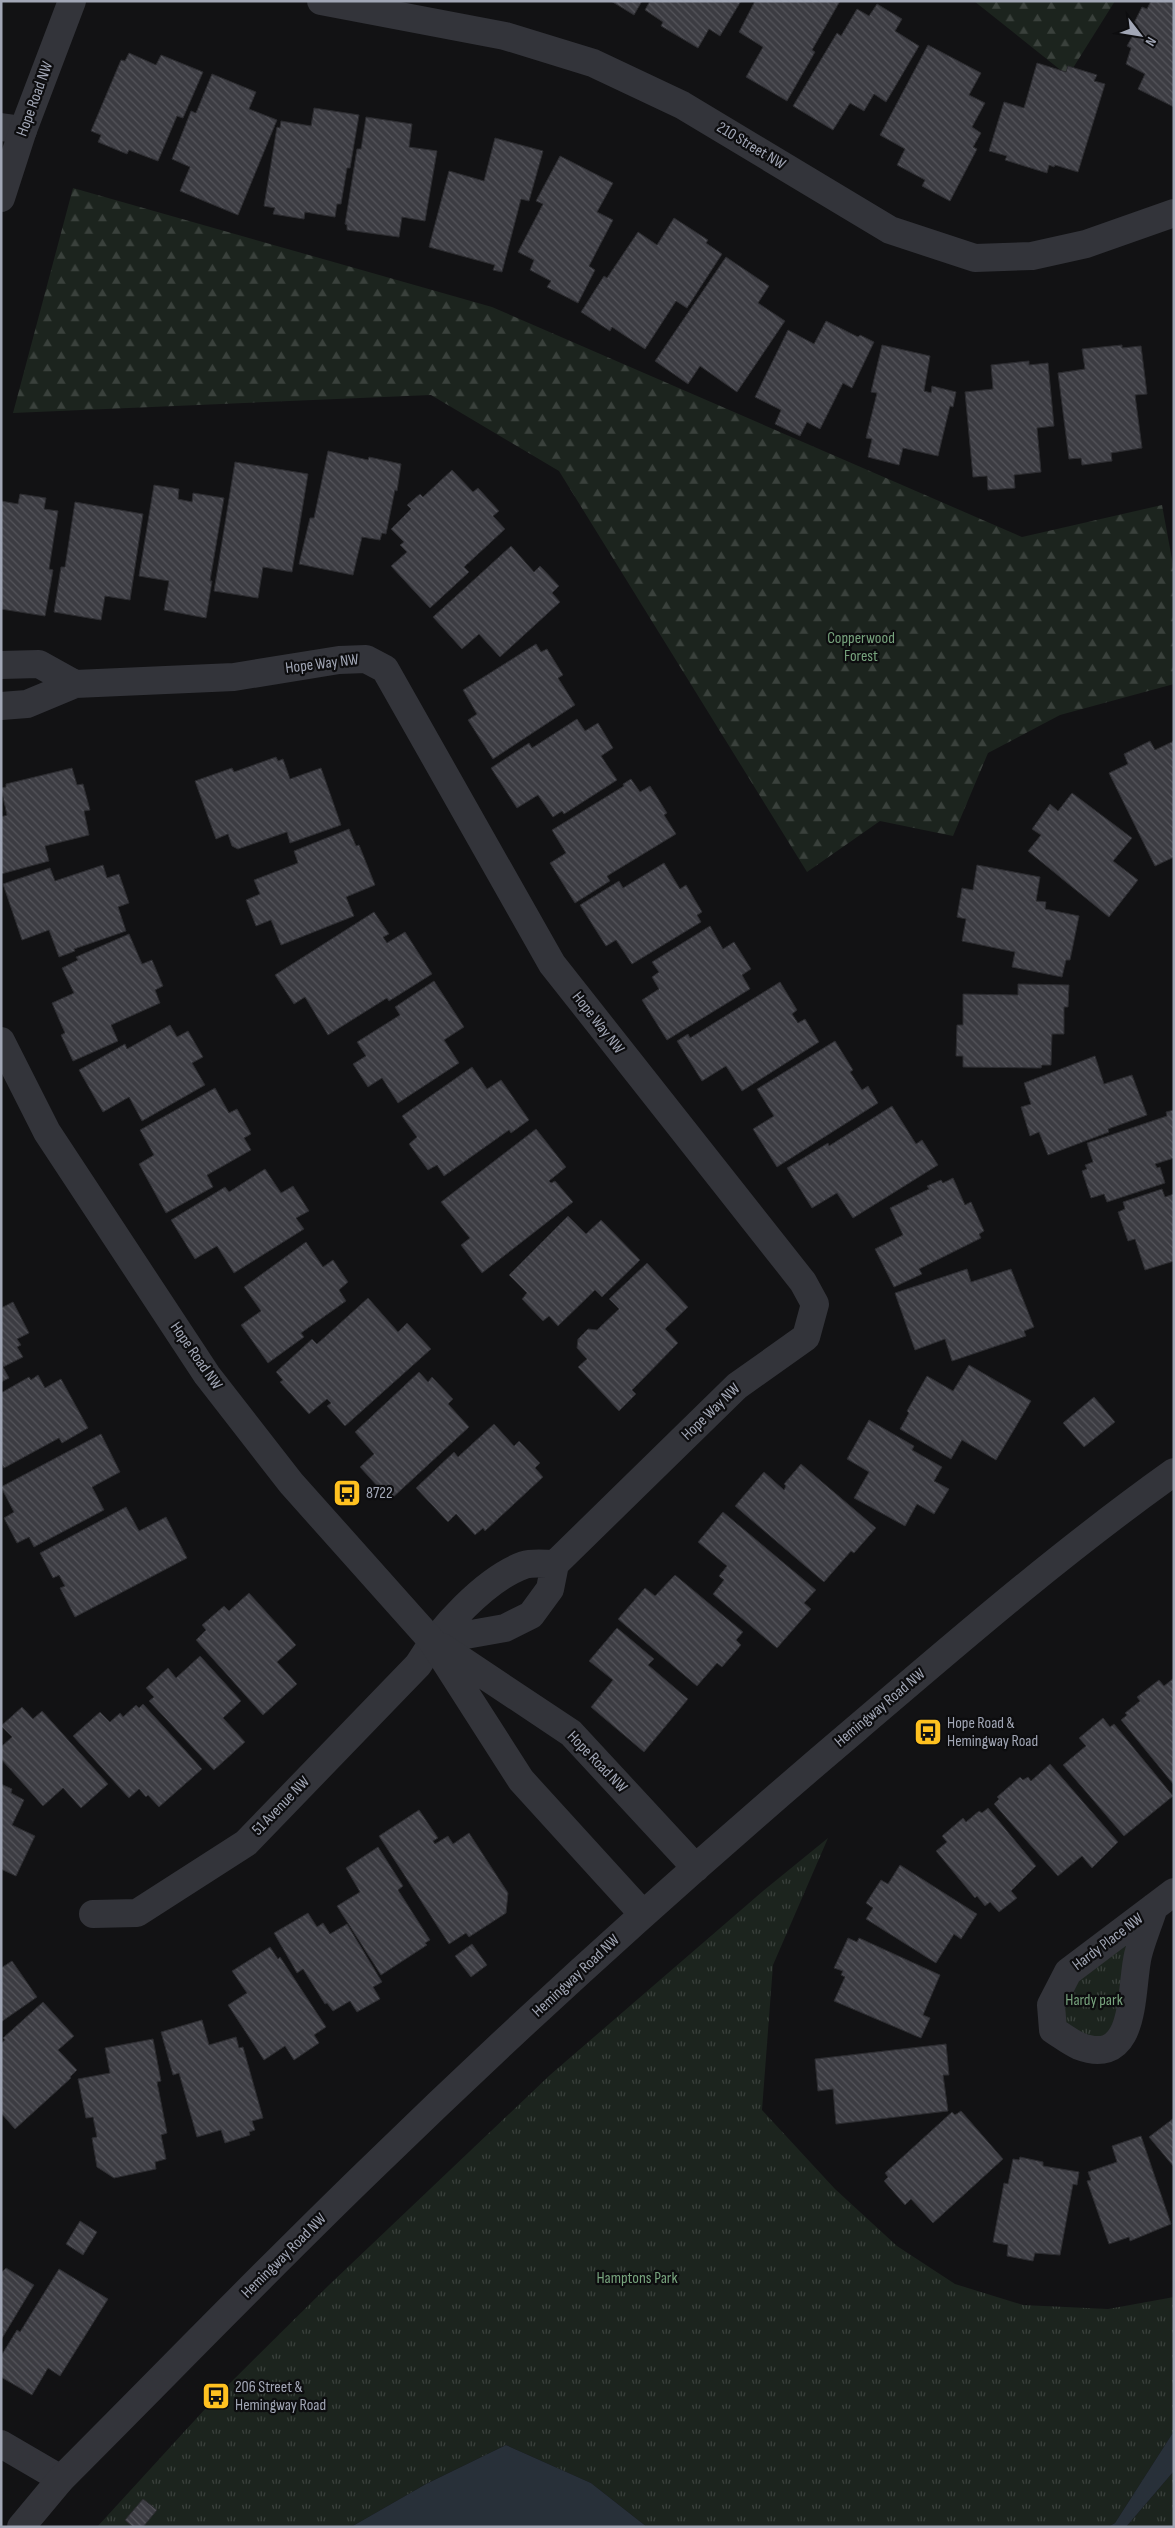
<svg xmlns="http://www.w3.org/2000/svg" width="1175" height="2528" viewBox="0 0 1175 2528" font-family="'Sofia Sans Condensed',sans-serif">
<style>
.forest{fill:url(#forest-firs)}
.park{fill:url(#park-tufts)}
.water{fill:#283039}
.building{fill:url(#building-back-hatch);stroke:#2c2c30}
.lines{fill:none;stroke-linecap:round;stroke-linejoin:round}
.minor{stroke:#33343a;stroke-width:28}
.tertiary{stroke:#33343a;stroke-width:28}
.labels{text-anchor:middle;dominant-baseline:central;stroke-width:4.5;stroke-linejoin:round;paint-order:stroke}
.street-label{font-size:16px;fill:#a2a7b6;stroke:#0d0d0f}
.park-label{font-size:16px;fill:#77a37d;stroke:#0d0d0f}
.poi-label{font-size:16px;fill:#a2a7b6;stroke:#0d0d0f;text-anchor:start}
</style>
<defs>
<pattern id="forest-firs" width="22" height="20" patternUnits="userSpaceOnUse" patternTransform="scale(1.25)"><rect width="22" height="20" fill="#1c241e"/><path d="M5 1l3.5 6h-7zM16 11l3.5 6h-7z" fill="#3a413c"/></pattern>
<pattern id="park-tufts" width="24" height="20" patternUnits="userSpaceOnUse" patternTransform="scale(1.25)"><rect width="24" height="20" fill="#1c241e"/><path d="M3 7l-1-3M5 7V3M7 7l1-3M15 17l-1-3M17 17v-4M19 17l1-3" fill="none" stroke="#3a413c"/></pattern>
<pattern id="building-back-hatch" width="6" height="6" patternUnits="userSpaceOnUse" patternTransform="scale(1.25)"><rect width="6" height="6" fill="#3c3c42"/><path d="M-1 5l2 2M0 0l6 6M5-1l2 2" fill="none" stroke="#55555b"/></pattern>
</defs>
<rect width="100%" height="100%" fill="#121214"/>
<path class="forest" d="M974 1H1115L1068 76Z
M73 188 492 307 1022 537 1162 505 1174 570V684L1060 715 988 753 953 836 880 821 807 872 559 471 431 395 13 413Z"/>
<path class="park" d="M828 1838 773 1965 762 2110 835 2189 897 2246 955 2284 1023 2305 1108 2309 1174 2297V2431L1115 2523 1108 2527H647L591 2483 506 2445 426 2484 351 2527H97L216 2397 329 2285 550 2075 763 1891Z
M1129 1928 1131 2009 1100 2051 1059 2034 1068 1972Z
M1174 2471V2527H1126Z"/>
<path class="water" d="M1174 2431V2471L1126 2527H1108L1115 2523Z
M506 2445 591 2483 647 2527H351L426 2484Z"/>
<path class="building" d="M611 1H642L634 15Z
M650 1H741L720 36 709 29 698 48 661 26 663 22 645 10Z
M755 1H840L812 50 815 52 787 101 746 77 763 47 739 32Z
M1151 1H1174V107L1138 89 1145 74 1126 64 1131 48 1127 46 1138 26 1134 23 1142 7 1147 9Z
M877 4 902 19 895 31 919 46 886 102 874 94 864 111 850 103 833 130 793 106 837 33 841 36 857 9 869 16Z
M928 45 981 73 969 95 985 103 972 127 981 133 973 147 977 149 950 201 922 186 925 180 897 165 905 149 880 135Z
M129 53 156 65 161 55 203 72 183 118 177 116 158 161 129 150 127 154 98 142 101 135 91 131 121 60 125 61Z
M1037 63 1066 72 1068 66 1097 75 1094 81 1105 84 1078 172 1055 165 1054 167 1049 165 1047 173 1005 160 1007 156 989 151 1004 102 1024 108Z
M212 74 256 92 249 109 277 120 238 215 180 191 190 167 172 159 191 111 196 113Z
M314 108 359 115 350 168H347L341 204H337L335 217 305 212 304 219 273 214 275 208 264 206 277 127 280 128 281 121 311 126Z
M366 117 412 124 409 147 437 151 425 221 402 217 399 237 347 230V225L345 224 357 149H361Z
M495 138 543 151 529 201 521 199 502 272 493 270 495 265 429 247 449 171 484 181Z
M560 156 613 183 597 212 613 220 589 266 595 270 578 303 547 287 551 281 530 270 534 260 518 252 543 204 536 201Z
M674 218 708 240 706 243 722 254 687 308 676 301 645 349 612 327 610 331 581 312 604 276 607 278 638 232 657 245Z
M726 257 769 286 758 303 785 321 737 392 700 366 688 384 655 361Z
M826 321 858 337 860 335 874 342 852 388 843 383 820 429 807 422 800 436 775 424 781 410 755 397 788 330 814 344Z
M882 345 930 356 924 391 931 393 932 386 956 392 953 407 950 406 938 456 903 448 899 465 868 457 872 439 866 438 877 393 871 392Z
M1122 345V348L1141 346 1147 394 1135 395 1142 448 1111 453 1112 461 1082 465 1081 458 1069 459 1058 373 1085 369 1082 349Z
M1029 361V365L1048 363 1054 426 1037 428 1041 472 1014 475 1015 488 988 490 987 476 973 477 965 392 993 389 991 365Z
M328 451 368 460 369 457 401 464 397 491 395 490 386 534 382 533 380 540 362 537 353 575 299 564 310 518H314Z
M235 462 308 474 292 572 263 567 258 598 214 591Z
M452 470 473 492 478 488 499 511 493 516 505 529 464 567 469 572 430 608 391 566 407 552 400 545 404 542 391 529 411 509 407 505 420 494 423 497Z
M154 485 179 489 178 499 192 502 193 493 224 498 210 581H212L206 618 164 610 169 581 139 576Z
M20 494 46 498 44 509 58 511 49 569 53 570 45 616 1 609V501L18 504Z
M75 502 143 514 130 600 105 596 101 620 54 612 61 567H65Z
M511 546 534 572 540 566 559 586 552 593 560 602 500 657 479 634 462 649 433 617Z
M536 644 541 652 547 649 563 675 558 678 575 705 493 759 468 720 477 714 463 690Z
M577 719 585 731 598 723 613 748 601 756 617 780 564 814 562 811 553 817 538 795 517 808 491 768 529 743 532 748Z
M1150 741 1155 750 1174 741V857L1155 866 1109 773 1128 764 1124 754Z
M276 757 278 761 283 759 290 779 321 768 341 825 290 843 287 832 238 849 232 846 228 834 216 839 195 781 232 768 234 772Z
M72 768 77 785 83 784 90 810 84 811 89 835 45 846 49 861 1 874V817L7 815 1 788 6 787V784Z
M631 779 640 792 650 786 667 813 664 815 676 834 607 876 610 881 575 903 550 863 566 853 552 830 624 786 623 784Z
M1072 793 1132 838 1113 861 1138 880 1109 917 1028 851 1041 835 1032 829 1050 804 1058 811Z
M349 829 356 846 359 845 375 885 346 897 354 916 281 945 271 920 256 926 246 900 260 894 254 880 298 863 294 851Z
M664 863 680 889 686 885 702 912 697 915 701 922 632 964 616 940 606 946 580 905 619 881 623 888Z
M103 865 107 878 119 874 129 903 118 907 126 931 74 949 75 951 59 957 49 930 22 940 3 884 50 868 55 881Z
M977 865 1040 877 1036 901 1046 902 1045 909 1079 916 1070 960H1066L1062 977 1012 967 1015 952 962 941 966 919 957 917 962 888 973 890Z
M374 912 389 934 383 937 387 943 405 932 432 974 389 1001 387 998 328 1035 305 997 294 1004 275 975Z
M710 926 723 949 734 942 751 969 742 975 750 989 667 1040 642 1000 659 989 652 977 659 972 652 962Z
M129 934 142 964 152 960 163 986 155 990 160 1003 111 1025 118 1041 73 1061 61 1035 65 1033 52 1003 74 993 62 968 78 960 76 957Z
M434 981 464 1027 444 1040 459 1063 398 1103 382 1078 368 1087 353 1064 366 1056 357 1042 400 1015 395 1007Z
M780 982 797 1010 792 1014 798 1023 805 1019 819 1042 742 1091 726 1066 702 1081 677 1041 688 1034 690 1038Z
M1018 984 1069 985 1068 1007H1064V1034H1052L1051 1065H1042L1041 1068 963 1067V1056H956L957 1025H963V994L1018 995Z
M170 1025 177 1037 188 1031 203 1057 192 1063 205 1085 142 1121 129 1097 103 1112 79 1070 125 1044 127 1049Z
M835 1041 853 1070 850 1072 862 1090 868 1086 878 1103 777 1167 753 1129 774 1116 757 1089Z
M1095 1056 1104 1084 1132 1075 1147 1115 1108 1129 1109 1132 1048 1155 1039 1132 1030 1136 1021 1107 1031 1104 1024 1083Z
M472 1067 487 1089 501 1080 529 1120 511 1133 509 1130 444 1176 437 1165 428 1170 409 1144 417 1137 402 1116Z
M215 1088 229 1113 237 1109 251 1134 244 1138 251 1150 207 1175 213 1187 166 1213 139 1164 154 1155 140 1130Z
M892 1106 916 1144 922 1140 938 1165 853 1218 837 1193 812 1208 787 1168 828 1143 829 1146Z
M1174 1110V1158L1155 1164 1157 1168 1160 1167 1165 1183 1107 1202 1104 1194 1091 1198 1082 1171 1087 1169 1085 1165 1093 1162 1087 1143 1167 1116 1166 1112Z
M536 1129 566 1167 549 1181 551 1183 555 1181 573 1202 482 1273 461 1245 470 1238 441 1202Z
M265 1169 281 1193 293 1186 309 1211 296 1218 304 1229 234 1273 217 1246 195 1259 171 1220 225 1187 229 1192Z
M953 1178 965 1205 971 1202 984 1231 979 1234 981 1238 919 1269 922 1274 894 1287 875 1249 903 1235 890 1208 929 1189 927 1186 941 1180 943 1183Z
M1162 1189 1165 1197 1174 1194V1261L1145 1270 1135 1239 1128 1241 1118 1212 1125 1209 1123 1202Z
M568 1216 586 1234 601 1220 640 1260 602 1297 595 1290 558 1326 549 1316 543 1321 522 1299 527 1293 509 1275Z
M306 1242 323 1267 333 1260 348 1282 339 1290 346 1301 301 1333 304 1337 268 1363 241 1325 261 1311 244 1287Z
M647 1263 688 1307 665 1329 678 1343 632 1390 636 1394 619 1411 578 1367 587 1359 577 1348 578 1339 588 1329 597 1330 619 1309 609 1299Z
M967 1269 971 1282 1011 1269 1034 1327 1024 1331 1026 1336 952 1361 945 1339 915 1350 895 1293Z
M368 1298 398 1332 407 1323 431 1349 345 1426 327 1406 331 1403 327 1399 309 1414 280 1382 283 1380 276 1372 312 1339 317 1344Z
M13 1302 29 1333 17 1339 21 1345 17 1347 23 1357 3 1367 9 1378 1 1382V1308Z
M969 1365 1031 1401 996 1460 962 1440 951 1459 900 1429 909 1413 907 1411 927 1376 953 1391Z
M419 1372 428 1382 432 1377 453 1399 448 1404 469 1427 390 1500 360 1467 374 1454 355 1432Z
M38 1375 45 1388 61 1379 88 1428 62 1443 59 1438 4 1468 1 1463V1393L29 1377 31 1380Z
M1094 1397 1115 1422 1084 1447 1063 1423Z
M869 1420 914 1446 912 1450 942 1467 934 1481 949 1489 934 1514 917 1504 905 1526 854 1498 869 1472 847 1459Z
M494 1424 514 1446 519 1441 540 1463 535 1468 543 1477 485 1531 483 1528 475 1535 456 1514 448 1522 416 1488 454 1452 458 1457Z
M101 1434 120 1472 92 1487 104 1510 34 1547 29 1537 17 1543 4 1518 14 1512 1 1487Z
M801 1464 876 1528 854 1553 851 1551 824 1582 735 1506 764 1472 784 1490 786 1486 784 1484Z
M126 1507 139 1531 166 1517 187 1558 75 1617 60 1588 65 1586 59 1575 53 1578 40 1553Z
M723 1512 816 1590 804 1603 811 1609 777 1648 713 1594 724 1580 719 1576 727 1566 698 1542Z
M675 1575 743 1632 736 1640 741 1645 722 1667 717 1663 697 1686 618 1619 645 1588 655 1596Z
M249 1593 296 1645 277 1662 297 1684 263 1715 196 1640 206 1630 202 1625 224 1606 229 1611Z
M617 1628 654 1659 648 1665 688 1699 644 1752 591 1707 613 1680 589 1661Z
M200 1656 241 1701 223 1718 245 1742 214 1770 149 1701 154 1697 146 1688 168 1668 176 1678Z
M1174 1678V1785L1121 1720 1127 1715 1125 1713 1140 1701 1137 1697 1159 1680 1164 1686Z
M143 1704 202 1769 159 1807 148 1795 146 1797 139 1789 129 1798 73 1736 100 1712 110 1722 120 1713 123 1717 136 1705 139 1708Z
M22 1707 33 1719 42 1711 108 1784 81 1808 63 1788 43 1806 1 1759V1747L12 1737 1 1726Z
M1103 1718 1110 1727 1114 1724 1173 1796 1124 1836 1063 1765 1086 1746 1079 1738Z
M1050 1764 1118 1842 1092 1868 1082 1856 1058 1876 994 1804 999 1799 997 1797 1020 1777 1023 1780 1028 1777 1031 1781Z
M1 1784 12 1789 11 1793 24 1800 12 1825 35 1836 16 1876 1 1869Z
M988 1808 1036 1866 1011 1891 1017 1898 999 1912 990 1902 985 1906 977 1896 975 1898 936 1851 947 1842 942 1836 963 1818 966 1822 979 1811 982 1813Z
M419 1810 438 1838 433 1841 435 1844 448 1836 453 1844 469 1833 508 1893 506 1913 469 1937 466 1933 449 1944 379 1836Z
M378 1847 403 1886 398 1890 430 1940 425 1943 427 1945 381 1975 337 1906 360 1892 346 1868Z
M900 1865 977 1914 961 1939 954 1934 936 1963 866 1919 873 1908 866 1903 881 1880 888 1884Z
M308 1913 317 1927 323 1923 330 1934 347 1924 382 1982 373 1987 380 1999 357 2012 350 2001 333 2011 327 2003 325 2004 303 1969 297 1973 274 1933Z
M848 1938 857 1942 859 1938 940 1975 923 2015 930 2018 921 2038 834 2001 845 1977 841 1975 843 1971 834 1968Z
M472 1944 487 1965 471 1977 455 1956Z
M270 1947 278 1959 280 1957 326 2027 314 2035 319 2043 294 2060 285 2046 264 2060 228 2005 247 1993 232 1971Z
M12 1961 37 1997 1 2022V1968Z
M43 2002 74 2036 58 2050 77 2070 70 2077 71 2078 15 2129 1 2113V2043L5 2040 3 2038Z
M202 2020 209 2045 236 2037 239 2048 243 2047 263 2118 252 2121 255 2130 249 2132 250 2135 225 2143 221 2130 197 2137 179 2073 173 2075 161 2032Z
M153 2039 161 2081 157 2082 167 2133 161 2135 166 2159 155 2162 156 2169 114 2178 97 2167 92 2138 97 2137 93 2117 86 2118 78 2079 110 2073 105 2048Z
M946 2044 949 2075H943L948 2111 836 2124 833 2089 818 2091 815 2059Z
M961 2111 1003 2159 933 2223 911 2199 905 2205 884 2181 888 2177 885 2173 952 2112 955 2115Z
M1174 2118V2167L1149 2137Z
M1141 2136 1171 2224 1130 2241 1129 2237 1109 2244 1087 2181 1091 2180 1088 2172 1117 2162 1112 2146Z
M1020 2157 1043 2162V2166L1079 2172 1077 2185 1073 2184 1060 2255 1035 2253 1033 2261 1007 2256 1008 2245 993 2242 1004 2183 1008 2184 1013 2159 1019 2160Z
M80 2221 97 2232 83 2255 66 2244Z
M6 2268 34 2285 1 2340V2273Z
M59 2269 108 2299 60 2376 48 2368 32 2395 1 2377V2356L17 2330 20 2332Z
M143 2499 157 2510 143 2527H133L125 2520Z"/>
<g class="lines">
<path class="minor" d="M321 1 505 36 593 63 682 105 890 230 975 258 1032 256 1086 244 1174 213
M1 127 23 130
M1 665 39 664 75 684
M1 706 27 704 75 684 234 677 339 660 366 659 385 669 552 964 803 1282 815 1304 806 1337 737 1386 555 1564 550 1589 531 1615 505 1628 432 1641
M1154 1907C1149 1923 1142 1939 1138 1955 1130 1989 1138 2069 1079 2046 1070 2042 1061 2035 1053 2030L1051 2005 1068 1972 1174 1892
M93 1914 137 1913 246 1843 418 1665C439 1630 485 1579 524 1565 533 1562 546 1564 555 1564
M1 2444 61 2479"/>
<path class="tertiary" d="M1 198 23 130 72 1
M1 1041 47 1132 207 1375 291 1483 432 1641 521 1780 643 1914
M442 1647 571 1733 696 1868
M21 2527 61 2479C166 2374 269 2267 376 2164 531 2013 692 1868 857 1728 960 1640 1063 1551 1174 1472"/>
</g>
<defs>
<g id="bus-square" transform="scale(1.4375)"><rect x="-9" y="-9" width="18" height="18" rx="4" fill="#ffc120" stroke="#0d0d0f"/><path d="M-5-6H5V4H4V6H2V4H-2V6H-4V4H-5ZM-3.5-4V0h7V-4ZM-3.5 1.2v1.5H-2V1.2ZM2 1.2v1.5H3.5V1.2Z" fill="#111"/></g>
</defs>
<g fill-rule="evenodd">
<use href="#bus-square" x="347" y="1493"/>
<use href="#bus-square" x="928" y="1732"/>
<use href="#bus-square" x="216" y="2396"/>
</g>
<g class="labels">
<g class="street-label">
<text transform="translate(35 99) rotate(-70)">Hope Road NW</text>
<text transform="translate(751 146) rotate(31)">210 Street NW</text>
<text transform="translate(322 664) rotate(-7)">Hope Way NW</text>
<text transform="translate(598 1023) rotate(52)">Hope Way NW</text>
<text transform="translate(196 1356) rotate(55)">Hope Road NW</text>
<text transform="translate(711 1412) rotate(-44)">Hope Way NW</text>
<text transform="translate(880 1708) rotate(-40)">Hemingway Road NW</text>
<text transform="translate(597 1762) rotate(46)">Hope Road NW</text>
<text transform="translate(281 1806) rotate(-46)">51 Avenue NW</text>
<text transform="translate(1108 1942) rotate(-37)">Hardy Place NW</text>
<text transform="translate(576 1976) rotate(-43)">Hemingway Road NW</text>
<text transform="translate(284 2256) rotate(-45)">Hemingway Road NW</text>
</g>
<g class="park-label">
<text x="861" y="638">Copperwood<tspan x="861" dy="18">Forest</tspan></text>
<text x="1094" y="2000">Hardy park</text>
<text x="637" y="2278">Hamptons Park</text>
</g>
<g class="poi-label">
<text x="366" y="1493">8722</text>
<text x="947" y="1723">Hope Road &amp;<tspan x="947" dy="18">Hemingway Road</tspan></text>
<text x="235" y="2387">206 Street &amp;<tspan x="235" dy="18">Hemingway Road</tspan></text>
</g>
</g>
<rect width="1175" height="2528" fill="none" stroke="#a2a7b6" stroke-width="5"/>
<g transform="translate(1140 35) rotate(121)" stroke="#0d0d0f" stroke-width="4" paint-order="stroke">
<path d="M0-4L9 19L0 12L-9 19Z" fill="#a2a7b6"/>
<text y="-8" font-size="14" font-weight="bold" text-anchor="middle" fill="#a2a7b6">N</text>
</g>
</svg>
